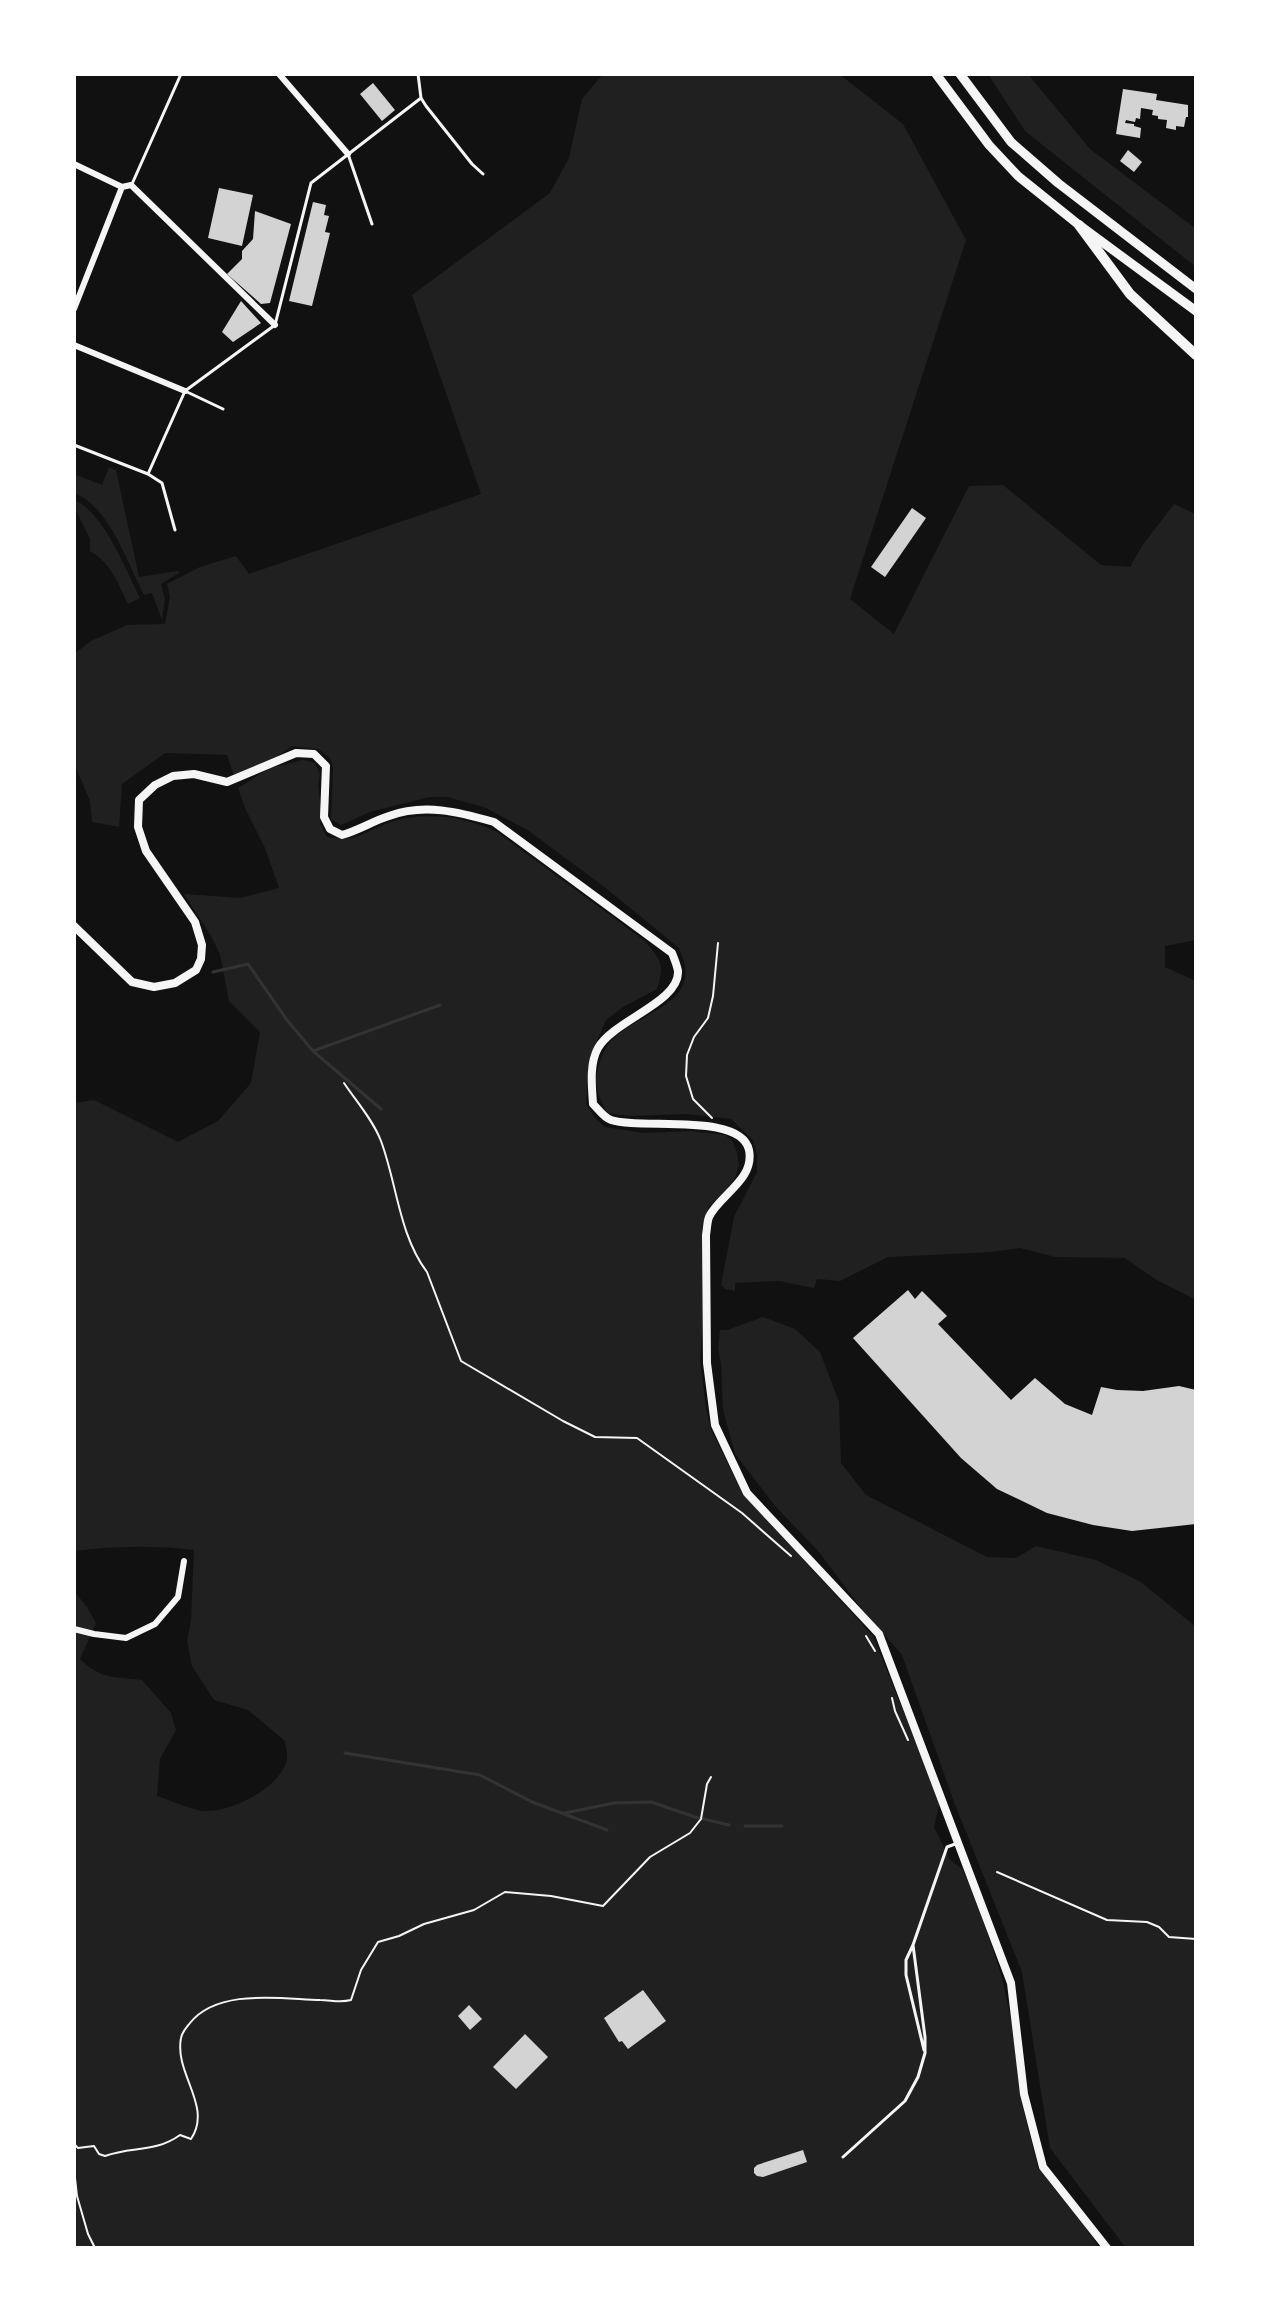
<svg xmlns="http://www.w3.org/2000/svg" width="1270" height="2322" viewBox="0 0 1270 2322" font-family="'Noto Sans',sans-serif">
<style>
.green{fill:#202020}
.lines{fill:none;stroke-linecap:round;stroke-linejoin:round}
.stream{stroke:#333;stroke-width:3}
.building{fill:#d3d3d3}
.path{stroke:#f5f5f5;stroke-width:2}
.service{stroke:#f5f5f5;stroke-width:3}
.minor{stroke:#f5f5f5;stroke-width:6}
.tertiary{stroke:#f5f5f5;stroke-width:8}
.secondary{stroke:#f5f5f5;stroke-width:9}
.trunk{stroke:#f5f5f5;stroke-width:10}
</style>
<rect width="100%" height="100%" fill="#111"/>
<path class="green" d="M603 74H839L903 124 966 240 850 599 894 634 969 486 1003 485 1101 565 1130 567 1142 546 1174 504 1195 514 1196 940 1165 946V967L1196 981V1300L1155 1279 1125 1258 1055 1257 1020 1248 992 1252 888 1257 840 1281 817 1279 814 1288 779 1281 735 1283V1291L725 1289 721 1285 734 1217 757 1172V1155L753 1140 731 1119 687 1114 629 1116 607 1113C598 1096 593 1084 599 1065 602 1054 606 1046 614 1038 632 1019 679 1007 685 979 687 968 683 958 679 948L607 889 529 831 484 807 447 797H429L370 812 341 825 331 819 333 768 330 758 318 749 292 746 275 758 234 775 227 755 165 753 122 784 119 827 92 822 90 801 74 763V654L91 641 127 625 165 624 170 597 167 584 200 567 236 556 249 574 481 494 412 295 550 193 569 158 582 99Z
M988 74H1028L1090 149 1196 229V267L1025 131Z
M109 467 116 470 139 577 178 571 179 573 161 584 165 599 162 620 152 593 144 595C128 564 109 506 74 493V474L102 485Z
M74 500C104 512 125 569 140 598L128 604C118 583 110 562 90 551V539L74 506Z
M303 760 315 763 320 774 318 784 321 812 320 824 327 837C354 842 357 836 381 826 416 810 463 815 497 832L645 941C661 960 665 965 657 989L623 1007 606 1020 590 1057 586 1104 597 1120 605 1127 644 1133 691 1131 725 1135 732 1140 737 1153 739 1165 735 1178 722 1194 709 1206 702 1227V1331L700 1360 706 1408 711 1430 742 1492 873 1636 940 1802 934 1827 950 1860 962 1869 975 1896 1002 1977 1012 2025 1021 2100 1038 2168 1083 2224 1099 2248H74V1591L87 1607 96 1623 80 1659C99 1679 117 1677 142 1680L171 1713 176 1730 160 1759 157 1796C170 1800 193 1811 206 1811 231 1812 282 1787 287 1759 288 1754 285 1746 285 1741L248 1710 214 1700 192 1666 187 1641 191 1620 194 1550C154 1545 114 1546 74 1551V1103L94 1100 178 1142 218 1121 251 1083 260 1032 229 1001 220 954 211 936 184 894 240 898 279 888 265 848 245 808 238 788 270 768Z
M763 1317 795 1329 820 1352 839 1402 841 1463 866 1495 987 1557 1016 1558 1036 1546 1096 1560 1141 1582 1196 1627V2248H1126L1050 2148 1022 1972 954 1802 902 1655 861 1608 819 1552 776 1507 735 1454 723 1410 721 1363 718 1348 720 1330H727Z"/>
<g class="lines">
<path class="stream" d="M213 972 248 964 287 1020 313 1051 381 1109
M313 1051 440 1005
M345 1753 480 1775 532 1802 607 1830
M565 1813 614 1803 651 1802 695 1817 729 1825
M745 1826H782"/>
</g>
<path class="building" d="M373 83 395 110 382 121 360 94Z
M1123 89 1157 94 1156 100 1188 105V117H1186L1184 127 1176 126V130L1166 128 1167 120 1158 119V116L1152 115 1153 110 1141 108 1140 119 1136 118 1135 122 1126 120 1125 123 1134 124V126L1141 128 1140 138 1116 134Z
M1128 150 1142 162 1134 172 1120 161Z
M219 188 253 195 242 246 208 238Z
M313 202 326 205 324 215 329 216 325 232 330 233 312 306 289 301Z
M255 211 291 224 270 303 261 304 227 274 242 259V251L253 239Z
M241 301 261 323 233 342 222 332Z
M912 508 926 518 885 577 871 567Z
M908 1290 915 1299 922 1291 947 1316 938 1324 1011 1400 1035 1378 1065 1404 1092 1415 1101 1387 1117 1390 1143 1391 1179 1386 1196 1390V1524L1132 1531 1093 1525 1047 1513 997 1489 961 1458 853 1338Z
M643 1990 666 2021 628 2049 622 2041 619 2042 604 2018Z
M469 2005 482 2019 470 2030 458 2016Z
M525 2034 548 2057 516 2089 493 2067Z
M803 2150 807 2162 763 2177 757 2176 754 2173V2168L757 2165Z"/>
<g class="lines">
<path class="path" d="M344 1083C356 1101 373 1120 381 1141 397 1184 399 1235 427 1272L461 1361 563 1421 595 1437 637 1438 742 1513 791 1556
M712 1118 693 1099 686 1076 687 1055 694 1037 708 1018 713 996 718 943
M866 1636 875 1651
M892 1698 895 1711 908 1740
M997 1872 1107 1920 1147 1922 1159 1927 1169 1937 1196 1939
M74 2144 78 2148 94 2146 99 2154 105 2156C132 2146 155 2153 180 2135L191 2139C213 2106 174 2074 181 2038 182 2032 186 2028 190 2023 218 1988 281 1999 320 2000 331 2000 340 2003 351 2000L361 1970 378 1942 399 1936 424 1924 474 1910 505 1892 551 1896 603 1906 650 1857 690 1833 701 1819 707 1784 711 1777
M74 2169 77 2196 88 2234 95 2248"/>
<path class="service" d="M418 74 421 98 426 106 472 164 483 174
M348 154 372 224
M132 184 181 74
M185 391 223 409
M74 445 148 474
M175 530 162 483 148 474 185 391 275 325 311 183 421 98
M924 2050 906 1975V1960L913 1945 947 1847 958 1843
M843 2157 905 2101 918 2077 925 2053V2037L913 1945"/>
<path class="minor" d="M279 74 348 154
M74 164 122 187 131 185 275 325
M74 309 122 187
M74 345 185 391
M74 1629 94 1634 126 1638 155 1624 178 1597 184 1561"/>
<path class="tertiary" d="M74 926 132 982 154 987 175 983 196 970 201 959 202 945 195 922 146 851 138 827 139 800 155 785 173 776 194 774 227 782 296 753 314 754 326 766 324 817 330 829 342 835C359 830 373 821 389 816 424 803 459 812 494 822L672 953C674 958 677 965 678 971 680 1002 614 1020 598 1048 589 1064 592 1087 593 1104 599 1110 604 1118 611 1120 641 1130 741 1112 749 1150 755 1180 719 1195 709 1217 707 1222 707 1230 706 1235L707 1363 715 1425 747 1493 879 1634 1011 1983 1024 2094 1043 2167 1107 2248"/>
<path class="secondary" d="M936 74 989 145 1018 176 1079 225 1196 311
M960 74 1011 142 1058 183 1196 289"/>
<path class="trunk" d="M1079 225 1130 294 1196 355"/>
</g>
<rect width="1270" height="2322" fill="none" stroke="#ffffff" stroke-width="152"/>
</svg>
